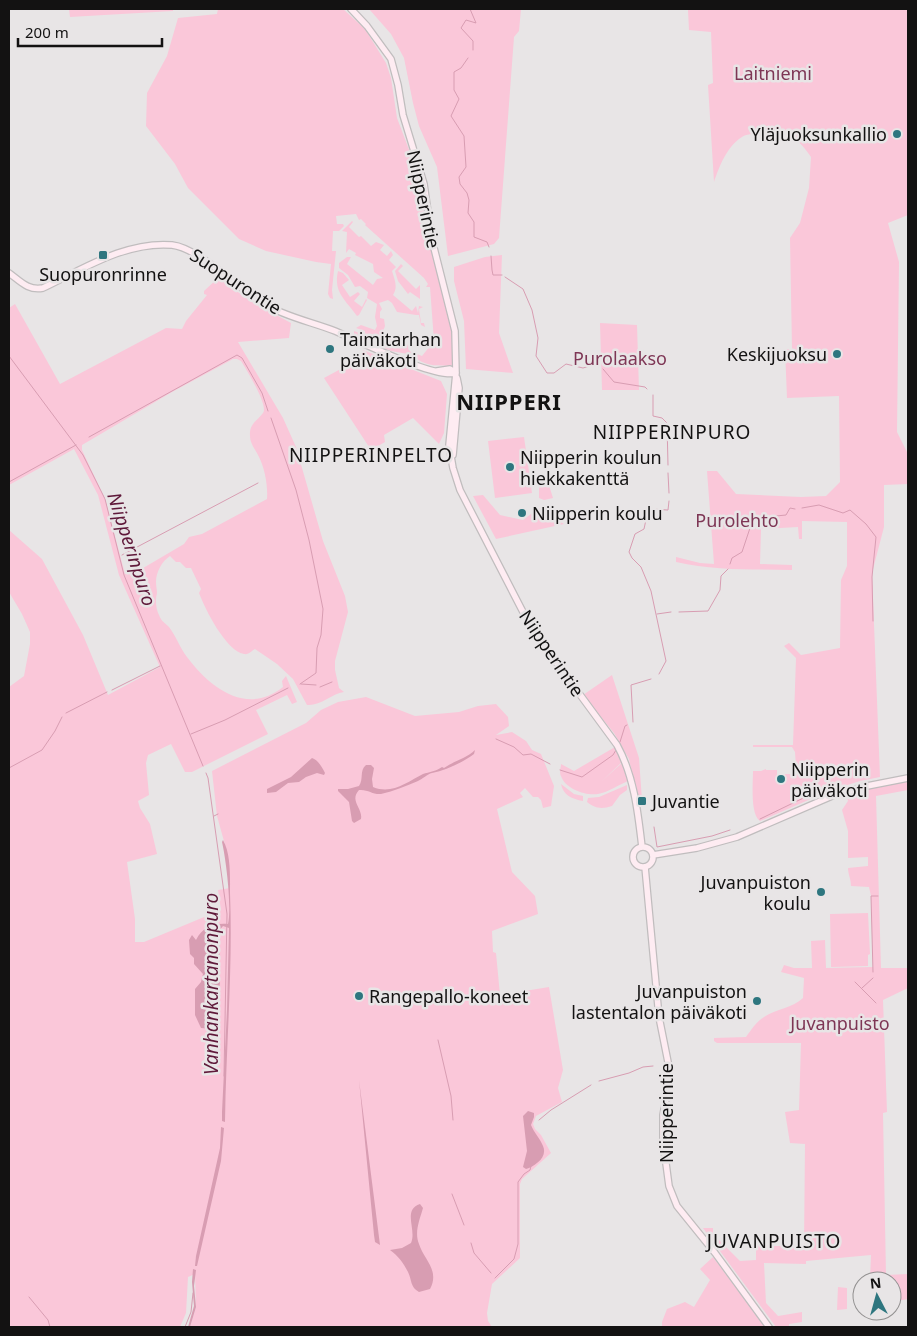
<svg xmlns="http://www.w3.org/2000/svg" width="917" height="1336" viewBox="0 0 917 1336" font-family="'Noto Sans',sans-serif">
<style>
.green{fill:#fac7d9;fill-rule:evenodd}
.water{fill:#d89db2}
.lines{fill:none;stroke-linecap:round;stroke-linejoin:round}
.stream{stroke:#d89db2;stroke-width:1}
.secondary-casing{stroke:#c0bdbe;stroke-width:8}
.secondary{stroke:#feecf2;stroke-width:5.5}
.poi-dot{fill:#2e767f;stroke:#e8e5e6;stroke-width:2}
.labels{text-anchor:middle;dominant-baseline:central;stroke-width:5;stroke-linejoin:round;paint-order:stroke}
.park-label{font-size:18px;fill:#7e3655;stroke:#e8e5e6}
.poi-label{font-size:18px;fill:#131212;stroke:#e8e5e6;text-anchor:start}
.street-label{font-size:18px;fill:#131212;stroke:#e8e5e6}
.neighbourhood-label{font-size:19px;letter-spacing:1px;fill:#131212;stroke:#e8e5e6}
.water-label{font-size:19px;font-style:italic;fill:#5f193a;stroke:#e8e5e6}
.district-label{font-size:22px;font-weight:bold;letter-spacing:1px;fill:#131212;stroke:#e8e5e6}
</style>
<rect width="100%" height="100%" fill="#e8e5e6"/>
<path class="green" d="M69 9H173V11L70 17Z
M218 9H343L365 29 386 63 391 78 397 118 411 155 425 208 428 234 451 321 453 338V363L451 366C440 365 428 367 417 359V354L422 356 434 341 430 287H426L428 284 424 278 365 225 366 224 361 219 359 220 356 214 336 216 337 224H343L344 226 339 231H333L332 251H336L332 290 333 299 330 298 328 294 331 264 316 262 266 251 239 239 188 188 175 164 146 126 147 93 167 56 178 18 217 14Z
M369 9H521L519 31 514 37 499 238 494 244 448 256 437 167 419 126 413 103 404 58 391 34Z
M686 9H908V215L888 223 899 262 897 432 908 454V484L884 485V527L872 573 880 777 860 781 829 791 760 821C750 814 753 783 753 771H761L766 769V770H777V780L785 779V774H792V767L796 766 795 752 792 747H753V745H793L796 658 784 646 789 643 801 655 840 648 841 580 847 566V522L802 521V539H799L798 527 761 529 760 564 792 565V570C753 569 715 571 676 562V557L700 563 714 564 707 471H717L736 494 801 497 826 496 840 482 839 396 787 398 785 349H792L790 238 800 223 809 188 811 157C806 150 800 141 792 138 782 134 751 131 742 137 727 146 719 167 714 182L708 85 713 83 711 32 689 30 688 10Z
M352 221 353 222 349 227 359 237 361 236 371 246 376 242 384 245 380 250 387 256 391 251 393 255 389 260 396 267 392 271C395 281 398 287 393 295L412 311 416 306 418 313 419 306 423 307 419 309 421 323H424L425 327 421 325 419 315H416L397 312 392 303 388 300 379 303 382 309 380 312V318L384 319 385 326 382 334 407 346 410 340 412 341 408 349 414 355 413 357 408 354 391 351 354 334V331L365 335V331L356 328 361 325 375 330 377 326 375 317 377 304 367 298 368 292 360 286 355 287 348 275 339 268V263L347 257H351L347 264 373 285 377 279 383 278 374 272 373 264 355 255 356 253 349 249 346 253 347 232 342 231Z
M502 255 499 333 513 373 466 369 464 321 454 281V267L485 257Z
M401 264 403 266 398 271 416 289 420 285V302V299L410 292 408 294 398 281 395 271Z
M338 271 343 273 349 280 342 285 350 297 358 292 360 294 354 301 362 307 366 299 367 300 359 315 357 316C346 300 333 293 338 271Z
M218 278 252 302 291 323 289 338 238 342 283 418 296 447 323 541 345 596 348 612 335 661V670L339 688 344 692C331 694 321 706 307 705L293 679 277 664 255 649C251 651 249 655 244 654 226 651 205 609 199 593L201 589 191 568H186L180 562H176L170 556C162 561 156 572 156 582 156 586 157 590 157 593 155 600 156 609 159 615 161 621 165 623 169 627 176 636 180 648 187 657 210 688 247 716 283 687L282 681 286 676 297 702 292 704 287 695 256 710 268 734 192 772H185L171 744 148 755 146 763 149 795 138 801 140 808 150 824 157 854 127 862 135 919V942H144L221 910 218 890 230 888V883L227 852 217 816 212 771 306 723 321 710 338 702 366 697 415 716 459 712 478 706 496 704 508 717 509 726 496 735 512 732 526 741 532 750 541 754 554 786 551 806 543 808 541 800 538 797H533L525 788 520 793 523 797 497 809 512 872 535 896 538 914 492 931 493 952 496 953 500 995 549 987 563 1070 558 1088 562 1102 536 1116 533 1124 535 1129 541 1135 551 1153 522 1179 520 1184V1258L492 1284 487 1313 488 1321 492 1327H190L196 1307 195 1274 188 1277 186 1313 180 1327H9V687L24 676 30 644V632L22 614 9 592V530L42 559 83 635 108 695 160 667 119 575 98 495 74 449 9 485V308L15 304 60 384 166 328 182 329 186 321 207 295 204 294V291ZM233 359H237L241 361C246 369 269 406 263 413 257 421 249 424 250 436 250 444 256 450 259 457 265 469 268 486 267 499L202 534 189 537 184 544 133 574H125L105 499 82 450V445L172 392Z
M600 323 637 325 639 390H602Z
M363 350 441 381 447 394 444 433 439 444 413 418 384 435 385 442 371 450 324 378 361 358Z
M524 437 532 493 495 498 488 441Z
M547 479 553 498 544 500 539 498V480Z
M483 495 500 515 523 520 539 508 564 524 496 539 473 496Z
M612 675 639 758 642 800 637 798 629 759 614 733 583 695Z
M615 747 623 761 602 781 623 762 628 781C618 785 609 792 598 794 586 796 565 789 561 776 559 773 561 767 561 764L574 771Z
M905 780 908 783V790L876 796 881 968H908V988L883 1000 887 1112 883 1113 886 1275 908 1274V1299L892 1302V1281H874V1279H870L871 1255 806 1261V1264L764 1263 766 1303 778 1316 802 1312V1322L789 1324V1327H776L703 1228H713V1234L740 1261 756 1260V1243H765L766 1246H804L805 1144 790 1143 785 1112 799 1110 801 1043H717L714 1041V1038L746 1037C751 1030 756 1022 764 1017 776 1009 793 1008 803 998L804 978 781 972 784 965 794 968H812L811 941 825 940 826 968 873 967 871 896 869 887 851 886C851 879 848 874 848 868L868 866V857L848 858V831L842 810 848 801 846 794 873 786Z
M561 784 574 794 583 796V801C572 799 563 795 561 784Z
M627 785V790L620 795 612 806C602 809 596 809 587 802L588 798 599 797Z
M868 913 870 954 868 955V966L831 967 830 914Z
M713 1257 765 1327H662V1322L667 1309 685 1302 694 1307 710 1280 700 1269Z
M838 1287 847 1288V1309L837 1310Z"/>
<path class="water" d="M475 750 474 754C462 763 446 770 432 773 427 774 423 779 418 781 406 786 394 791 381 794 373 795 368 789 359 790 349 801 363 808 361 819L354 823 352 821 349 802 338 791V789H348L359 786C364 779 359 771 366 765H371L374 768 372 779 373 787C392 795 407 782 423 774 429 772 437 771 442 767L444 768C454 761 467 758 475 750Z
M312 758C318 760 322 767 325 773L324 775 317 773 306 777 299 782 288 783 276 792 267 793V789L291 777Z
M223 840C231 854 230 877 230 893 233 969 226 1045 225 1122L222 1121V1112L227 1010 229 928 223 926 219 931 220 982 215 1026 212 1029 201 1028 195 1015V989L201 982 203 974 194 964V958L190 954 189 940 192 935 196 940C203 927 212 923 228 924 232 907 226 859 222 842Z
M359 1080 380 1245 375 1242 374 1235Z
M528 1111 534 1113V1117L531 1125C534 1133 540 1138 543 1146 548 1157 535 1166 526 1169L523 1167 527 1151 523 1116Z
M221 1127 224 1128 221 1161 197 1266H195L196 1256 220 1148Z
M420 1204 423 1208C420 1219 414 1232 419 1244 424 1260 440 1270 430 1289L419 1292C410 1287 412 1280 408 1272 403 1262 398 1256 390 1250L402 1248 411 1243C417 1230 402 1210 420 1204Z
M193 1269 196 1270 194 1286 196 1307 190 1327H188L194 1306 192 1282Z"/>
<g class="lines">
<path class="stream" d="M470 9 476 23 466 20 461 28 473 41V50
M468 58 461 68 454 72V90L459 99 451 116 464 136 466 167 459 177 460 184 467 193 469 200 468 213 474 222V237L487 242 489 247
M491 256 492 270 493 275H502
M505 277 523 289 532 310 538 338 536 356 547 373H554L566 364 583 368 593 365
M9 356 83 455 105 499 124 575 203 766
M603 369 614 382 645 387 647 389
M653 395V416L662 418 667 423 668 465
M271 418 296 490 309 540 323 609 321 635 317 648 316 673 300 684
M89 437 237 355 242 358 262 393 268 411
M668 473 669 493
M9 482 76 445
M802 508 819 505 843 513 850 510 866 524 876 537 872 577 873 621
M122 555 258 483
M730 564 732 558 742 552 750 528 766 517 786 515 790 508 795 509
M679 612 708 611 720 590 721 576 728 569
M657 614 671 612
M659 674 666 661 651 591 641 567 632 558 629 552 635 534 644 529 647 515 652 509 668 510 669 501
M301 684 316 685
M320 687 332 682
M112 690 160 666
M66 713 107 692
M633 722 631 685 651 679
M191 734 225 720 288 688
M496 739 514 747 523 755 531 754 550 764
M620 742 625 726 627 725
M9 768 42 750 55 731 62 717
M560 770 582 777 613 755 616 750
M206 773 208 778 227 914 224 1076
M214 816 218 814
M760 819 822 789
M654 827 657 847 712 836 730 830
M873 972 871 896H878
M855 982 876 1003
M862 988 873 978
M438 1040 451 1096 453 1120
M599 1081 629 1073 643 1067 653 1066
M539 1120 551 1110 591 1085
M452 1194 464 1225
M471 1243 474 1253 491 1273
M495 1278 514 1259 518 1244V1182L524 1174 530 1170 531 1166
M29 1297 48 1320 50 1327
M185 1327 191 1312 193 1293"/>
<g class="secondary-casing">
<path id="secondary" d="M351 9 367 26 391 59 398 85 403 115 424 184 432 240 455 331 456 373 449 445 453 468 460 490 523 612 556 662 617 745C634 776 638 812 642 847
M9 273C20 281 28 291 43 288 83 269 126 241 172 245 199 248 239 289 264 304 286 317 312 322 335 331 359 341 435 379 456 373
M437 371 450 369 456 373
M453 455 459 388 457 378
M633 857a10 10 0 1 1 20 0a10 10 0 1 1-20 0Z
M653 855 697 848 737 837 832 796 862 787 908 778
M645 867 659 1017 669 1067V1083L663 1115V1141L669 1186 677 1206 715 1253 769 1327"/>
</g>
<use href="#secondary" class="secondary"/>
</g>
<g class="poi-dot">
<circle cx="897" cy="134" r="5"/>
<rect x="98" y="250" width="10" height="10" rx="2.5"/>
<circle cx="330" cy="349" r="5"/>
<circle cx="837" cy="354" r="5"/>
<circle cx="510" cy="467" r="5"/>
<circle cx="522" cy="513" r="5"/>
<circle cx="781" cy="779" r="5"/>
<rect x="637" y="796" width="10" height="10" rx="2.5"/>
<circle cx="821" cy="892" r="5"/>
<circle cx="359" cy="996" r="5"/>
<circle cx="757" cy="1001" r="5"/>
</g>
<g class="labels">
<g class="park-label">
<text x="773" y="73">Laitniemi</text>
<text x="620" y="358">Purolaakso</text>
<text x="737" y="520">Purolehto</text>
<text x="840" y="1023">Juvanpuisto</text>
</g>
<g class="poi-label">
<text x="887" y="134" text-anchor="end">Yläjuoksunkallio</text>
<text x="103" y="274" text-anchor="middle">Suopuronrinne</text>
<text x="340" y="339">Taimitarhan<tspan x="340" dy="21">päiväkoti</tspan></text>
<text x="827" y="354" text-anchor="end">Keskijuoksu</text>
<text x="520" y="457">Niipperin koulun<tspan x="520" dy="21">hiekkakenttä</tspan></text>
<text x="532" y="513">Niipperin koulu</text>
<text x="791" y="769">Niipperin<tspan x="791" dy="21">päiväkoti</tspan></text>
<text x="652" y="801">Juvantie</text>
<text x="811" y="882" text-anchor="end">Juvanpuiston<tspan x="811" dy="21">koulu</tspan></text>
<text x="747" y="991" text-anchor="end">Juvanpuiston<tspan x="747" dy="21">lastentalon päiväkoti</tspan></text>
<text x="369" y="996">Rangepallo-koneet</text>
</g>
<g class="street-label">
<text transform="translate(424 199) rotate(78)">Niipperintie</text>
<text transform="translate(236 281) rotate(33)">Suopurontie</text>
<text transform="translate(552 653) rotate(56)">Niipperintie</text>
<text transform="translate(666 1113) rotate(-90)">Niipperintie</text>
</g>
<g class="neighbourhood-label">
<text x="672" y="432">NIIPPERINPURO</text>
<text x="371" y="455">NIIPPERINPELTO</text>
<text x="774" y="1241">JUVANPUISTO</text>
</g>
<g class="water-label">
<text transform="translate(132 549) rotate(72)">Niipperinpuro</text>
<text transform="translate(211 984) rotate(-90)">Vanhankartanonpuro</text>
</g>
<g class="district-label">
<text x="509" y="401">NIIPPERI</text>
</g>
</g>
<rect width="917" height="1336" fill="none" stroke="#131212" stroke-width="20"/>
<g transform="translate(877 1296) rotate(354)"><circle r="24" fill="#e8e5e6" stroke="#939191"/>
<path d="M0-4L9 19L0 12L-9 19Z" fill="#2e767f"/>
<text y="-8" font-size="14" font-weight="bold" text-anchor="middle" fill="#131212">N</text>
</g>
<path d="M18 38v8h144v-8" fill="none" stroke="#131212" stroke-width="2.5"/>
<text x="25" y="38" font-size="15" fill="#131212" stroke="#e8e5e6" stroke-width="4" paint-order="stroke">200 m</text>
</svg>
